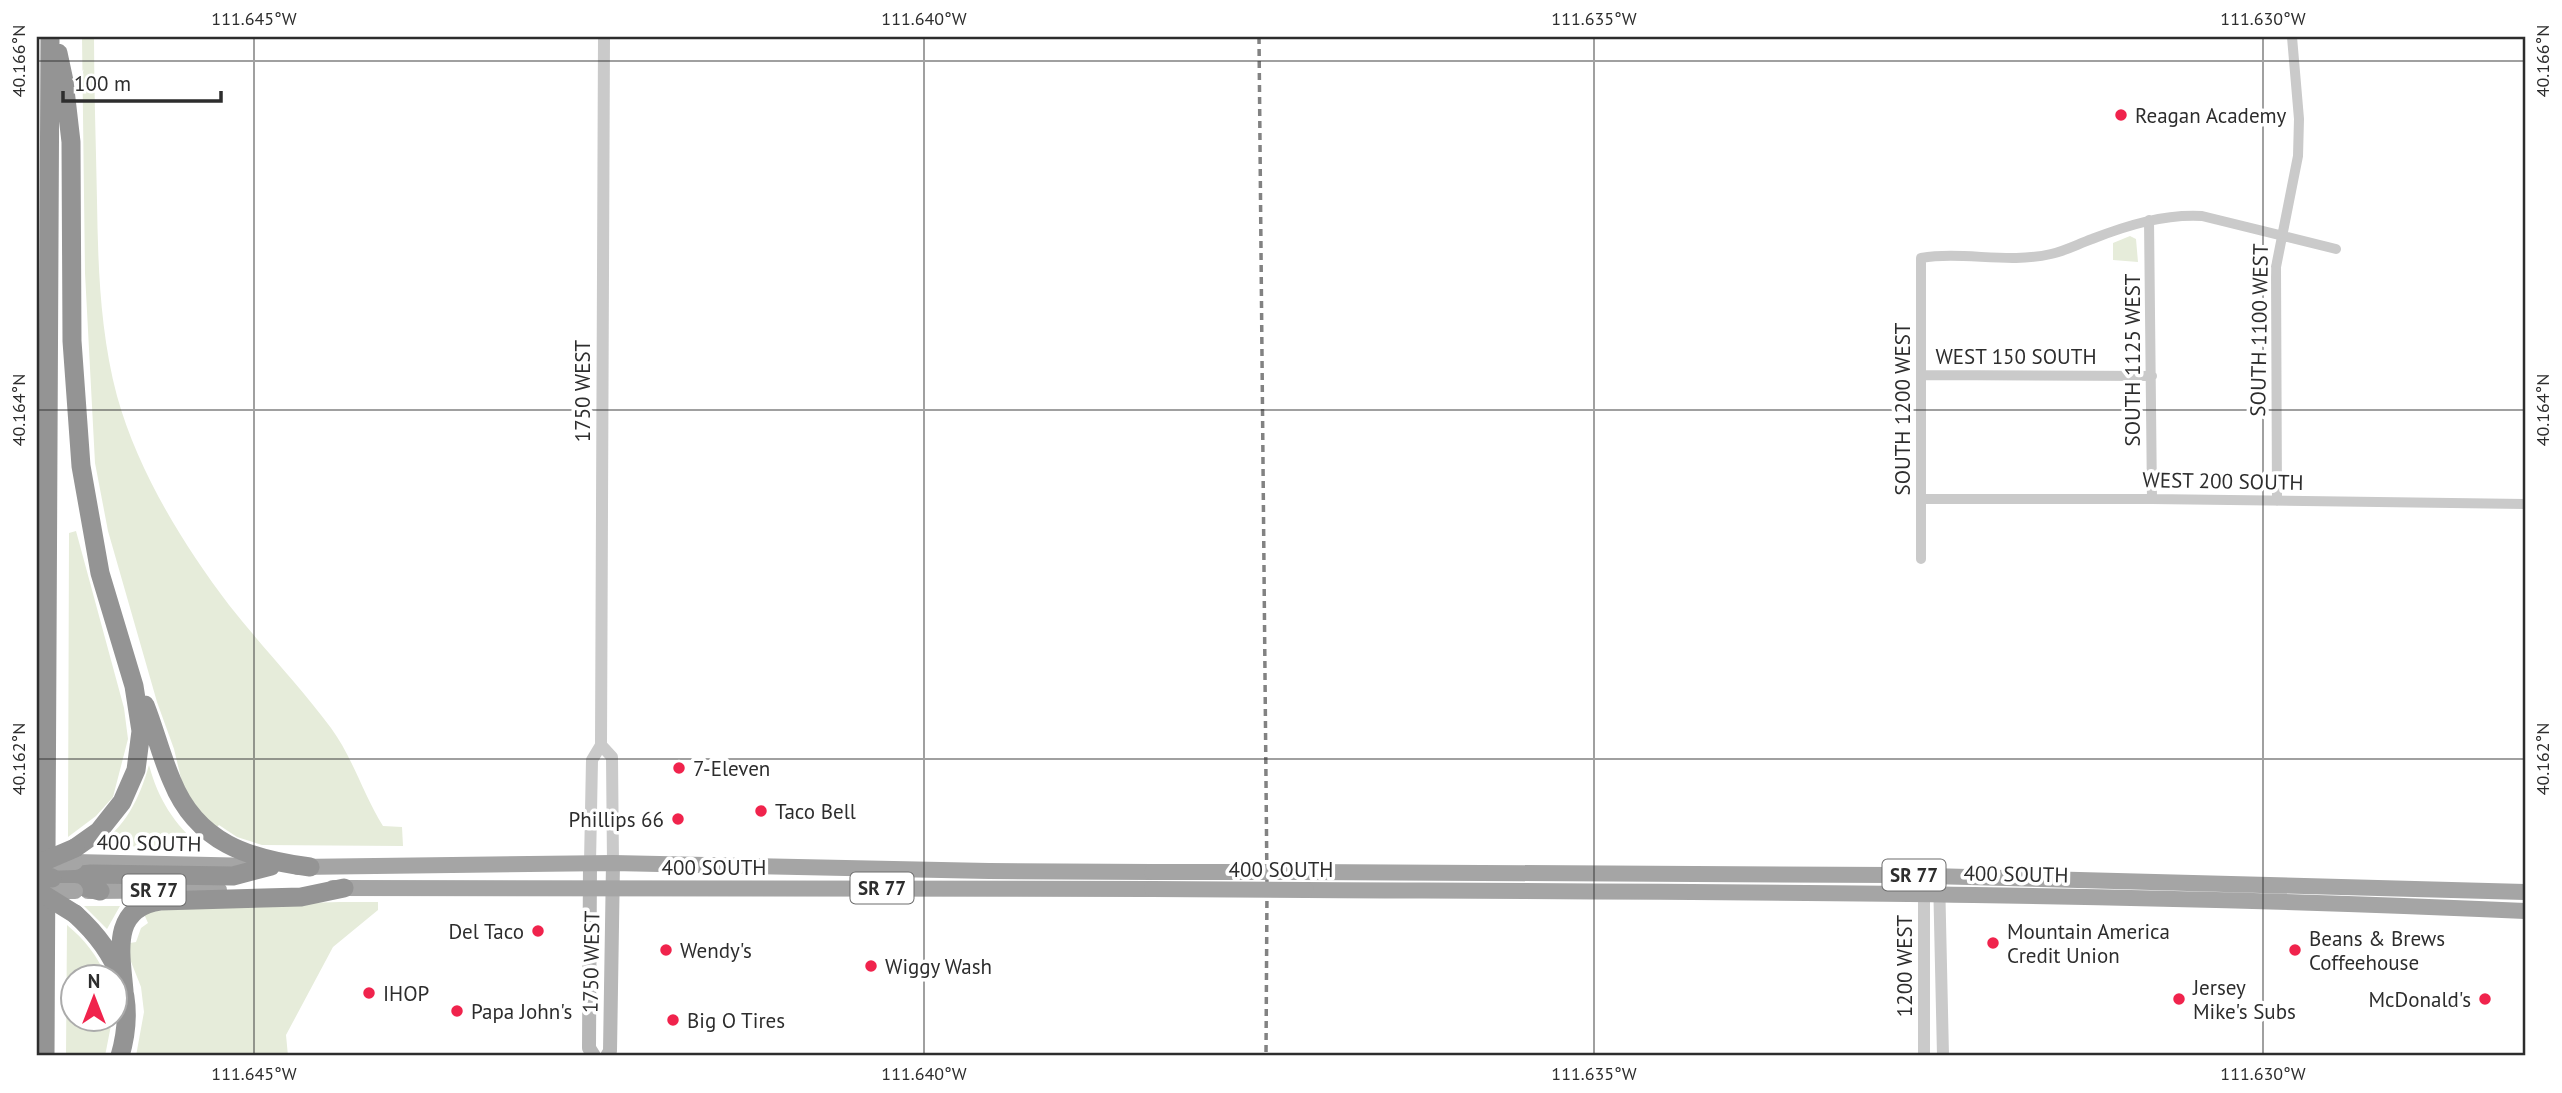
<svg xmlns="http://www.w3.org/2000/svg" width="2562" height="1093" viewBox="0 0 2562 1093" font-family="'PT Sans',sans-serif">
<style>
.green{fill:#e6ecda}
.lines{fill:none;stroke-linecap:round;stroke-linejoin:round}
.minor{stroke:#cacaca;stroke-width:10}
.tertiary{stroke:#cacaca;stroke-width:12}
.secondary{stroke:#b7b7b7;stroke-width:14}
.primary{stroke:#a5a5a5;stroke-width:16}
.motorway{stroke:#949494;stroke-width:19}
.rail{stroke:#828282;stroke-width:3.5;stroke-dasharray:7 5;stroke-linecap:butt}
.primary-bridge{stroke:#a5a5a5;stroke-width:16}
.motorway-bridge{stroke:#949494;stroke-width:19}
.ticks{fill:none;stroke:#2d2d2d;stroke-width:2;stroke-opacity:0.45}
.poi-dot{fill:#f0234c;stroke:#fff;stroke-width:2.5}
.labels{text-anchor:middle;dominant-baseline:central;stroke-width:7;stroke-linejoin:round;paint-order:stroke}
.shield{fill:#fff;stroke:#6c6c6c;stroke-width:2}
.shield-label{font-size:19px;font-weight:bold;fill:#2d2d2d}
.poi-label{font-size:21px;fill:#2d2d2d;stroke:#fff;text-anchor:start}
.street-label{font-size:21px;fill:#2d2d2d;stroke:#fff}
.neatline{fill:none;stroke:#2d2d2d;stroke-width:2.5}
.ticks-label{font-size:18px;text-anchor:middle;fill:#2d2d2d}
</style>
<rect width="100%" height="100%" fill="#fff"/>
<path class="green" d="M82 37H94C94 92 96 146 97 201 98 266 100 332 117 396 138 471 182 543 229 605 262 647 299 685 331 728 353 758 363 794 383 826L402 827 403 846 262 845 237 837 219 825 215 829 185 795 174 749 157 702 108 531 95 463 85 273Z
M2130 236 2136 239 2138 262 2113 260V243Z
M76 531 124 708 128 739 113 797 96 816 68 837 69 533Z
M149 765C158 799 174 824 201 847L95 846C125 830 140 797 149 765Z
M340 902H378V910L333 947 286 1035 288 1056H136L144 1012 141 987 124 944 136 942 141 928 148 923 144 914 153 911 206 906Z
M84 906H120L107 929Z
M67 925C84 939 98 956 106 977L74 978V1020H112L105 1056H66Z"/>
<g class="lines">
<path class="minor" d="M2149 220 2152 499
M1921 375 2152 376
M1921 499H2152L2525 504
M2277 501 2276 267 2298 156 2299 119 2292 37
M1921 559V258C1963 251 2008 264 2051 254 2065 251 2078 244 2092 239 2128 225 2164 214 2202 216L2336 249"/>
<path class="tertiary" d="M601 745 612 757 613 863
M590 863 592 760 601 745 604 37
M1924 876V1056
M1939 876 1943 1056"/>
<path class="secondary" d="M590 863 589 1048 594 1056
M607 1056 610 1051 613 863"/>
<path class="primary" d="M75 862 258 866
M298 867 613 863 989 871 1152 872
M1303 872 1893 875 2525 892
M333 888 1152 889
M1306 890C1712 892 2119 892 2525 911
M88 891 219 890"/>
<path class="motorway" d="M58 53 64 81 71 142 72 341 81 466 100 573 134 686 141 731 136 770 122 802 99 831 75 848
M145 705C155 730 161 756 172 781 197 843 249 859 310 867
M52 878 91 874 233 876 271 866
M63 881 100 891
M75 914C119 954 137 998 120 1056
M124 991C121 954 110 908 160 901L301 897 344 888
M45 1056 50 37"/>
<path class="rail" d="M1259 37 1267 887 1266 1056"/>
<path class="primary-bridge" d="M46 863 75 862
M1152 872H1303
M1152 889 1306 890
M38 891H75"/>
<path class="motorway-bridge" d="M40 863 75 848
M37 872 52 878
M38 891 75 914"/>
</g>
<path class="ticks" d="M254 37V1056M924 37V1056M1594 37V1056M2263 37V1056M37 61H2525M37 410H2525M37 759H2525"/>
<g class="poi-dot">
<circle cx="2121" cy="115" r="7"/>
<circle cx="679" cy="768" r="7"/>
<circle cx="761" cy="811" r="7"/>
<circle cx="678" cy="819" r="7"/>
<circle cx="538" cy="931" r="7"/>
<circle cx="1993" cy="943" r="7"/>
<circle cx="666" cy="950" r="7"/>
<circle cx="2295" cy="950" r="7"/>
<circle cx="871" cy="966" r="7"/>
<circle cx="369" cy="993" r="7"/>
<circle cx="2179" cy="999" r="7"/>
<circle cx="2485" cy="999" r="7"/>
<circle cx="457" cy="1011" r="7"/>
<circle cx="673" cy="1020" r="7"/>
</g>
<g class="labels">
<g class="shield">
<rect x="1882.5" y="859.5" width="63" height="31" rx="5"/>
<rect x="850.5" y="872.5" width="63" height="31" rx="5"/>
<rect x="122.5" y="874.5" width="63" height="31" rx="5"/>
</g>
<g class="shield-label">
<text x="1914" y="875">SR 77</text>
<text x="882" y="888">SR 77</text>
<text x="154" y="890">SR 77</text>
</g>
<g class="poi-label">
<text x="2135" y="115">Reagan Academy</text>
<text x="693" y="768">7-Eleven</text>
<text x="775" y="811">Taco Bell</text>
<text x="664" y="819" text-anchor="end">Phillips 66</text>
<text x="524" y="931" text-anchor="end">Del Taco</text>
<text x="2007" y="931">Mountain America<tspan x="2007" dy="24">Credit Union</tspan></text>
<text x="2309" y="938">Beans &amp; Brews<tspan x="2309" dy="24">Coffeehouse</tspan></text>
<text x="680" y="950">Wendy's</text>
<text x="885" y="966">Wiggy Wash</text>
<text x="2193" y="987">Jersey<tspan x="2193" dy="24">Mike's Subs</tspan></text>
<text x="383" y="993">IHOP</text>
<text x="2471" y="999" text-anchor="end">McDonald's</text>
<text x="471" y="1011">Papa John's</text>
<text x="687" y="1020">Big O Tires</text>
</g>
<g class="street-label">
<text transform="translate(2259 330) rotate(-89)">SOUTH 1100 WEST</text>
<text x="2016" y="356">WEST 150 SOUTH</text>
<text transform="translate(2132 360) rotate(-90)">SOUTH 1125 WEST</text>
<text transform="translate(582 391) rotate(-90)">1750 WEST</text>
<text transform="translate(1902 409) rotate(-90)">SOUTH 1200 WEST</text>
<text transform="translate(2223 481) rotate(1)">WEST 200 SOUTH</text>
<text transform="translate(149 843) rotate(1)">400 SOUTH</text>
<text x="714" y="867">400 SOUTH</text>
<text x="1281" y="869">400 SOUTH</text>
<text transform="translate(2016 874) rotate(1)">400 SOUTH</text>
<text transform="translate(591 962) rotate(-89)">1750 WEST</text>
<text transform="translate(1904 966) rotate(-90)">1200 WEST</text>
</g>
</g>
<rect width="2562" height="1093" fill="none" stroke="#ffffff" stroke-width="77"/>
<g transform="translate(94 998)"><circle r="33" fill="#ffffff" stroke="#ababab" stroke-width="2"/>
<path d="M0-5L12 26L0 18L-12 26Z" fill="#f0234c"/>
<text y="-10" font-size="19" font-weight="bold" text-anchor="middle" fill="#2d2d2d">N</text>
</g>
<path d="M63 91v10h158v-10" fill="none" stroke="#2d2d2d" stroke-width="3.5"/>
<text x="74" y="91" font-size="21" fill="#2d2d2d" stroke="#ffffff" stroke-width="5" paint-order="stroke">100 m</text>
<rect x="38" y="38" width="2486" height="1016" class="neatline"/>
<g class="ticks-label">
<text x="254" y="25">111.645°W</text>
<text x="924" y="25">111.640°W</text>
<text x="1594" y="25">111.635°W</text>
<text x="2263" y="25">111.630°W</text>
<text transform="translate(19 61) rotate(-90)" y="6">40.166°N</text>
<text transform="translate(2543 61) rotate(-90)" y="6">40.166°N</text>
<text transform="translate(19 410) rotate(-90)" y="6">40.164°N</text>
<text transform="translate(2543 410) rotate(-90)" y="6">40.164°N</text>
<text transform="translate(19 759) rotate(-90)" y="6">40.162°N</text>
<text transform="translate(2543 759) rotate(-90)" y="6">40.162°N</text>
<text x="254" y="1080">111.645°W</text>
<text x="924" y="1080">111.640°W</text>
<text x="1594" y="1080">111.635°W</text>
<text x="2263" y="1080">111.630°W</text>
</g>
</svg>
